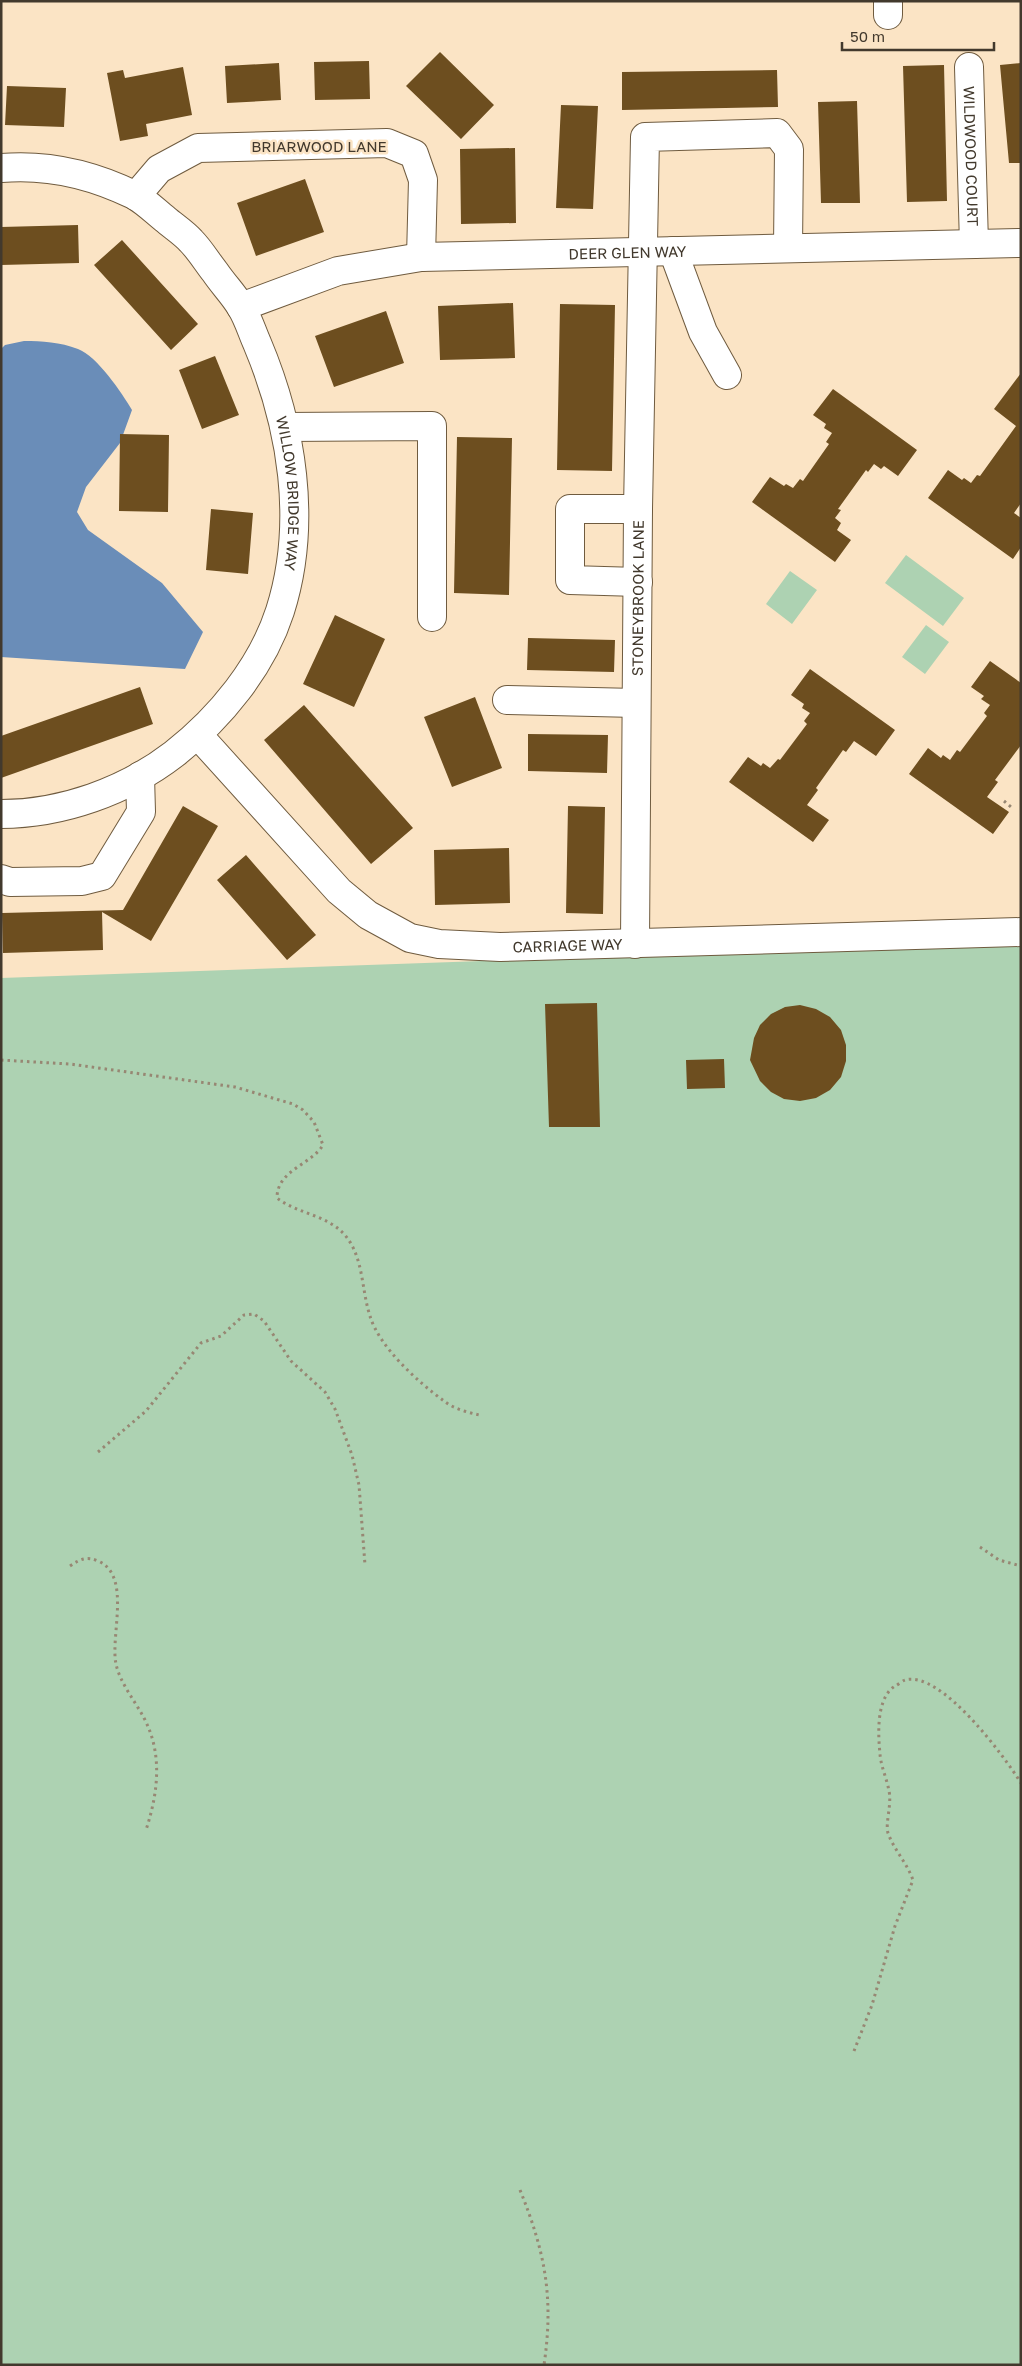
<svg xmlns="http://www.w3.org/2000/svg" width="1022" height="2366" viewBox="0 0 1022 2366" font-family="'Golos Text',sans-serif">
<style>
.green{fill:#add2b2}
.water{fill:#6a8db8}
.building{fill:#6d4e1f}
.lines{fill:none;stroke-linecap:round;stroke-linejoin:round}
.minor-casing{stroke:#6f5b3f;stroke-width:30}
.path{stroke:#978773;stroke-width:3;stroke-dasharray:2.5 4;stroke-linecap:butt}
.minor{stroke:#fff;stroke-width:28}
.labels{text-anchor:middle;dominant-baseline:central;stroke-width:5;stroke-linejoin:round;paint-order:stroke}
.street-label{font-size:15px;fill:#42392d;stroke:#fbe4c5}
</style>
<rect width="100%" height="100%" fill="#fbe4c5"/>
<path class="green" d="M906 555 964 598 943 626 885 583Z
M790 571 817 590 792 624 766 604Z
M926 625 949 642 925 674 902 657Z
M1021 942V2365H1V978Z"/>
<path class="water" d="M24 341C42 341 60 342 78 349 97 356 122 393 132 410L120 443 86 487 77 512 88 530 162 583 203 632 185 669 1 657V349L5 345Z"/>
<path class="building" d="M440 52 494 105 461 139 406 86Z
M369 61 370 99 315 100 314 62Z
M279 63 281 100 227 103 225 66Z
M1021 63V163H1009L1000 65Z
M944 65 947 201 907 202 903 66Z
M183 67 192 115 146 124 148 136 120 141 107 73 123 70 125 78Z
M777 70 778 107 622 110V72Z
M7 86 66 88 64 127 5 125Z
M857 101 860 203H821L818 102Z
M561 105 598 106 593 209 556 208Z
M515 148 516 223 461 224 460 149Z
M305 179 324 232 256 256 237 203Z
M78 225 79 263 1 265V227Z
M122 240 198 324 171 350 94 265Z
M513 303 515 358 440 360 438 306Z
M560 304 615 305 612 471 557 470Z
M386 311 404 363 334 387 315 336Z
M215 356 239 415 202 429 179 370Z
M1021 373V503L1014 513 1021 518V547L1013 559 928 498 948 470 962 480 964 478 971 483 977 475 980 476 1016 426 994 409Z
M833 389 917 450 898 476 884 466 881 469 874 464 868 472 866 470 838 509 841 510 835 518 841 523 837 530 851 540 835 562 752 502 770 477 784 486 786 484 793 488 800 479 803 481 829 444 826 442 832 433 824 428 826 424 813 415Z
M120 434 169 435 168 512 119 511Z
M457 437 512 438 509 595 454 593Z
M211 509 253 513 248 574 206 570Z
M335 615 385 639 354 707 303 684Z
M528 638 615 640 614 672 527 670Z
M990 661 1021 683V745L995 780 998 782 987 797 1009 812 993 834 909 774 928 748 941 758 943 755 950 760 957 750 960 752 987 716 984 713 990 705 981 699 984 696 971 687Z
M810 669 895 730 876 756 854 741 846 752 843 750 816 788 818 790 807 805 829 820 813 842 729 782 748 757 761 766 763 763 770 768 778 759 780 760 807 724 804 721 810 713 802 708 804 704 791 695Z
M140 687 153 724 1 778V736Z
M475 697 502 768 452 787 424 717Z
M304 705 413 828 371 864 264 740Z
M528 734 608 735 607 773 528 771Z
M183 806 218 826 151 941 102 912 103 950 3 953 2 913 123 910Z
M568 806 605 807 603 914 566 913Z
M509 848 510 903 435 905 434 850Z
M246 855 316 935 287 960 217 880Z
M597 1003 600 1127H549L545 1004Z
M800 1005 816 1009 830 1017 841 1030 846 1045V1061L841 1077 830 1090 816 1098 800 1101 784 1099 771 1092 760 1081 750 1060 754 1038 760 1025 771 1014 785 1007Z
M724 1059 725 1088 687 1089 686 1060Z"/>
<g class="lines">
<g class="minor-casing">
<g id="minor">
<path d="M888 1V15"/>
<path id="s1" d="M969 67 974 244"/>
<path id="s2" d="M1 168C47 164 93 175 134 195 145 201 155 211 165 219 173 226 184 233 191 241 200 250 207 262 215 272 223 284 234 295 241 307 248 318 252 332 257 343 292 426 308 523 280 611 262 667 220 718 174 754 126 791 62 814 1 814"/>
<path d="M136 196 159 169 198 148 387 143 414 154 423 180 421 257"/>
<path d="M673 251 703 332 727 375"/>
<path id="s3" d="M241 307 338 271 421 257 1021 243"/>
<path d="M285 427 432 426V617"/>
<path d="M638 582 570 580V509H638"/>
<path d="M507 700 636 703"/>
<path id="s4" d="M198 735 339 891 368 915 410 938 439 944 500 947 1021 932"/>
<path d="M1 879 10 882 82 881 102 876 141 812 140 776"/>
<path id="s5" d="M635 944 638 509 645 137 777 133 789 149 788 248"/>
</g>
</g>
<path class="path" d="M1004 801 1011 807
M1 1060 70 1064 235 1087 293 1104 303 1110 314 1122 323 1145C311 1165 277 1170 277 1198 296 1213 326 1215 343 1233 364 1255 361 1289 370 1316 379 1347 418 1382 444 1401 454 1409 467 1412 479 1415
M98 1452 146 1411 201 1343 221 1336 244 1315 254 1314 264 1321 291 1361 325 1392 335 1409 352 1455 359 1485 365 1565
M980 1547 999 1560 1021 1566
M70 1566C80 1559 87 1556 98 1561 132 1575 110 1636 116 1664 120 1683 135 1701 144 1718 163 1754 158 1793 146 1830
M854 2051 872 2005 895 1926 913 1880C907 1863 894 1850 888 1833 885 1824 892 1804 889 1791 887 1779 881 1767 880 1754 878 1734 876 1698 895 1686 898 1685 902 1681 905 1680 941 1670 1004 1756 1021 1783
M520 2190C545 2252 554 2297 544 2365"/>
<use href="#minor" class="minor"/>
</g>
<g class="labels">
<g class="street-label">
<text x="319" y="146">BRIARWOOD LANE</text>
<text stroke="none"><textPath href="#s1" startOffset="89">WILDWOOD COURT</textPath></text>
<text stroke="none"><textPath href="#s3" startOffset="394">DEER GLEN WAY</textPath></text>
<text stroke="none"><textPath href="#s2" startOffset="488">WILLOW BRIDGE WAY</textPath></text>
<text stroke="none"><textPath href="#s5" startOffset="346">STONEYBROOK LANE</textPath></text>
<text stroke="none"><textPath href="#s4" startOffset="454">CARRIAGE WAY</textPath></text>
</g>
</g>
<rect width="1022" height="2366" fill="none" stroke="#42392d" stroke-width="5"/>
<path d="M842 42v8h152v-8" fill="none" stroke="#42392d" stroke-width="2.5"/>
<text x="850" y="42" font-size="15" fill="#42392d" stroke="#fbe4c5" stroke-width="4" paint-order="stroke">50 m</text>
</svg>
